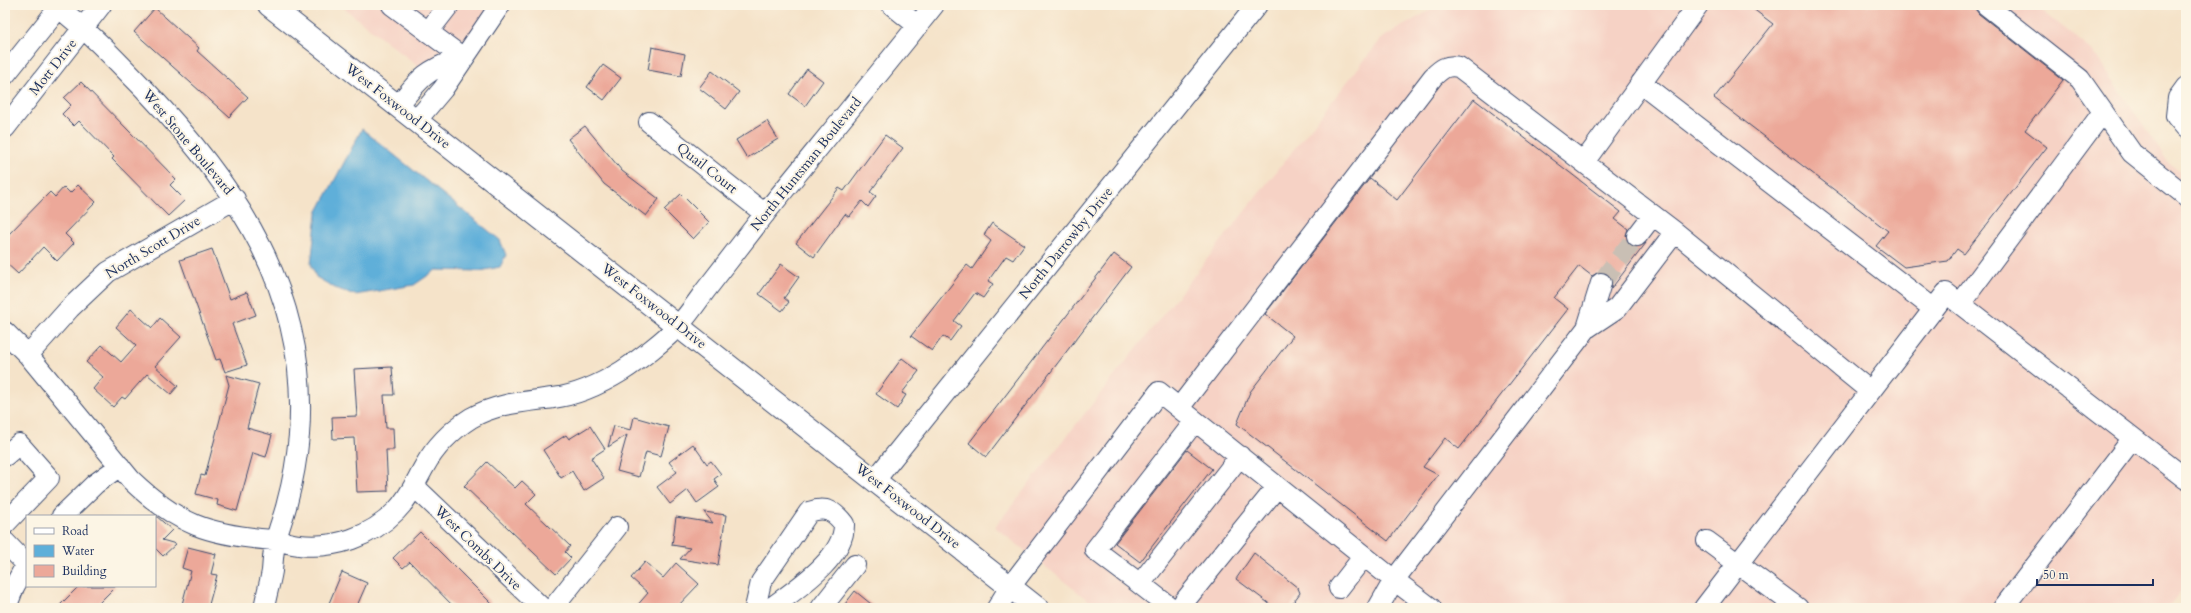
<svg xmlns="http://www.w3.org/2000/svg" width="2191" height="613" viewBox="0 0 2191 613" font-family="Cardo,serif">
<style>
.built{fill:#f6d2c5}
.water{fill:#5eafd9;stroke:#3c6f9c}
.building{fill:#eca899}
.lines{fill:none;stroke-linecap:round;stroke-linejoin:round}
.minor-tunnel{stroke:#c9bfb4;stroke-width:20;stroke-dasharray:20 10;stroke-linecap:butt}
.minor-casing{stroke:#3c4a6e;stroke-width:22}
.major-casing{stroke:#3c4a6e;stroke-width:24}
.minor{stroke:#fff;stroke-width:20}
.major{stroke:#fff;stroke-width:22}
.labels{text-anchor:middle;dominant-baseline:central;stroke-width:4;stroke-linejoin:round;paint-order:stroke}
.street-label{font-size:14px;fill:#1b2f5e;stroke:#fcf5e5}
</style>
<rect width="100%" height="100%" fill="#fcf5e5"/>
<filter id="ink" filterUnits="userSpaceOnUse"><feTurbulence type="fractalNoise" baseFrequency=".025" numOctaves="2"/><feDisplacementMap in="SourceGraphic" scale="8" xChannelSelector="R" yChannelSelector="G"/><feConvolveMatrix kernelMatrix="1 2 1 2 8 2 1 2 1" color-interpolation-filters="sRGB"/></filter>
<filter id="wash" filterUnits="userSpaceOnUse"><feTurbulence type="fractalNoise" baseFrequency=".012" numOctaves="4" result="noise"/><feDisplacementMap in="SourceGraphic" scale="16" xChannelSelector="R" yChannelSelector="G"/><feGaussianBlur stdDeviation="0.9" result="paint"/><feColorMatrix in="noise" values="0 0 0 0 0 0 0 0 0 0 0 0 0 0 0 0 0 1.4 0 .05"/><feComposite in="paint" operator="in"/></filter>
<g filter="url(#wash)">
<rect width="100%" height="100%" fill="#f5e3c9"/>
<path class="built" d="M340 5H512L450 91Z
M1439 5H2035L2092 50 2170 165 2186 177V586L2168 608H1098L995 527 1382 38Z"/>
<path class="water" d="M362 129 500 240 506 255 500 267 480 271 436 270 414 285 355 295 335 288 316 277 311 264 317 213Z"/>
<g id="blocks">
<path class="building" d="M1748 5H1972L1979 14 2063 80 2025 130 2047 147 1964 254 1957 249 1948 261 1904 267 1876 246 1888 231 1714 98 1773 24Z
M155 8 199 48 197 51 248 97 229 117 134 32Z
M652 47 685 54 681 76 648 70Z
M603 65 621 78 604 100 587 87Z
M807 69 823 81 805 106 789 94Z
M712 71 739 92 726 109 699 88Z
M81 82 176 179 170 185 185 200 168 216 112 159 114 157 79 121 74 126 62 114 71 105 64 98Z
M1474 99 1621 212 1615 219 1628 229 1626 235 1630 245 1636 247 1646 243 1611 289 1612 281 1609 275 1599 272 1592 276 1579 266 1554 298 1568 309 1459 449 1445 438 1423 467 1438 475 1388 541 1237 424 1250 392 1293 336 1265 314 1370 178 1397 200Z
M767 121 778 139 747 158 736 140Z
M585 126 622 171 659 199 646 216 604 184 568 139Z
M885 135 903 148 870 192 876 196 868 207 862 201 849 217 845 214 814 257 796 243 839 188 844 191Z
M78 185 96 202 65 234 74 243 57 261 43 247 18 274 5 262V238L50 192 55 197 64 187 70 193Z
M681 194 709 222 693 239 664 210Z
M992 223 1024 245 1013 260 1006 256 988 281 993 284 983 298 975 293 954 321 961 326 950 341 943 336 932 351 911 336 967 265 972 269 991 241 984 235Z
M212 249 230 299 247 292 256 315 232 324 247 365 225 372 220 359 216 360 180 260Z
M1114 254 1131 267 986 457 969 443Z
M781 264 799 277 784 298 789 302 782 311 759 294Z
M131 309 152 328 160 318 181 337 155 366 178 386 171 394 147 374 125 399 122 397 113 407 93 389 103 377 86 362 102 345 121 362 136 345 116 327Z
M902 358 919 371 902 393 906 395 897 409 876 394Z
M392 367 394 395H384L386 428H393L394 450H386L388 491 357 492 354 438 333 439 332 417 357 416 354 369Z
M226 375 259 384 247 428 272 435 266 457 253 453 237 511 217 505 218 500 196 494 201 475 205 476 229 385Z
M634 417 669 427 661 456 646 452 639 477 617 471 627 435 608 447 614 426 631 430Z
M590 426 605 449 591 458 604 478 584 491 572 471 561 478 543 450 566 435 569 439Z
M693 444 707 464 711 461 721 474 714 479 719 487 697 503 688 490 670 504 657 487 677 472 669 462Z
M1187 450 1212 469 1140 562 1115 543Z
M487 462 515 488 522 481 536 494 526 504 570 546 565 552 571 558 556 574 464 486Z
M704 512 726 515 718 565 680 559 690 548 672 545 676 517 713 523Z
M155 515 172 530 162 540 176 544 163 556 155 548Z
M420 532 496 608H455L410 562 403 568 393 558Z
M188 547 216 554 211 574 217 575 208 608H181L191 571 182 568Z
M1254 553 1298 588 1300 593 1289 608H1275L1236 579Z
M645 562 663 578 676 563 699 584 676 608H635L648 593 631 578Z
M342 572 367 583 356 608H327Z
M79 586H116L94 608H57Z
M855 591 876 608H842Z"/>
</g>
</g>
<g filter="url(#ink)">
<use href="#blocks" fill-opacity="0" stroke="#3c4a6e" stroke-width="1"/>
<g class="lines">
<path class="minor-tunnel" d="M1601 283 1637 236"/>
<g class="minor-casing">
<path id="minor" d="M55 5C88 30 117 61 146 91 238 188 310 295 299 435 297 458 293 481 287 503 284 516 279 527 276 540 273 550 273 560 272 571 270 583 266 596 264 608
M392 5 462 57
M892 5 918 26
M1986 5 2080 79 2132 153 2186 196
M428 32 449 5
M5 75 61 5
M1641 83 1934 309
M2186 87 2178 98 2176 116 2186 128
M398 106C421 76 427 70 462 57
M416 121 443 89 500 5
M649 122 765 214
M5 128 101 5
M1584 162 1698 5
M1637 236 1653 215
M1960 304 2103 112
M1587 328 1601 283
M5 332 28 355 131 480C178 525 209 535 273 540 282 541 290 544 299 545 334 549 371 537 396 511 409 498 415 483 424 467 435 447 452 430 471 418 497 403 525 402 553 398 578 395 601 384 622 371 639 360 666 339 679 325 689 314 697 302 705 291 726 264 746 238 767 211 823 142 879 74 934 5
M28 355 70 308 108 272 235 199
M1179 408 1433 77C1441 69 1447 64 1459 67L1675 232
M1195 421 1095 550 1140 584 1240 456
M5 456 19 444 49 478 5 524
M875 480 1257 5
M415 487 542 608
M62 516 95 484 120 466
M1707 541 1798 608
M5 542 26 564
M1140 584 1171 608
M1339 588 1364 556
M6 608 14 587 27 563
M553 608 617 527
M755 608 761 582 809 512C826 506 834 511 844 524 845 558 796 589 771 608
M821 608 855 565
M997 608 1010 587 1159 392 1394 580 1378 608
M1179 608 1277 487
M1431 608 1394 580 1587 328 1617 308 1675 232 1870 391
M1704 608 1946 293 2186 479
M2003 608 2133 438"/>
</g>
<g class="major-casing">
<path id="major" d="M269 5 1037 608"/>
</g>
<use href="#minor" class="minor"/>
<use href="#major" class="major"/>
</g>
</g>
<g class="labels">
<g class="street-label">
<text transform="translate(53 67) rotate(-52)">Mott Drive</text>
<text transform="translate(398 106) rotate(38)">West Foxwood Drive</text>
<text transform="translate(188 142) rotate(50)">West Stone Boulevard</text>
<text transform="translate(806 164) rotate(-51)">North Huntsman Boulevard</text>
<text transform="translate(707 168) rotate(38)">Quail Court</text>
<text transform="translate(1066 243) rotate(-51)">North Darrowby Drive</text>
<text transform="translate(153 247) rotate(-31)">North Scott Drive</text>
<text transform="translate(654 306) rotate(38)">West Foxwood Drive</text>
<text transform="translate(908 506) rotate(38)">West Foxwood Drive</text>
<text transform="translate(478 548) rotate(44)">West Combs Drive</text>
</g>
</g>
<rect width="2191" height="613" fill="none" stroke="#fcf5e5" stroke-width="20"/>
<rect x="26" y="515" width="130" height="72" fill="#fcf5e5" stroke="#a2a6af"/>
<rect x="34" y="528" width="20" height="6" fill="#ffffff" stroke="#a2a6af"/>
<text x="62" y="535" font-size="12" fill="#1b2f5e">Road</text>
<rect x="34" y="545" width="20" height="12" fill="#5eafd9" stroke="#a2a6af"/>
<text x="62" y="555" font-size="12" fill="#1b2f5e">Water</text>
<rect x="34" y="565" width="20" height="12" fill="#eca899" stroke="#a2a6af"/>
<text x="62" y="575" font-size="12" fill="#1b2f5e">Building</text>
<path d="M2037 579v6h116v-6" fill="none" stroke="#1b2f5e" stroke-width="2"/>
<text x="2043" y="579" font-size="12" fill="#1b2f5e" stroke="#fcf5e5" stroke-width="3" paint-order="stroke">50 m</text>
</svg>
